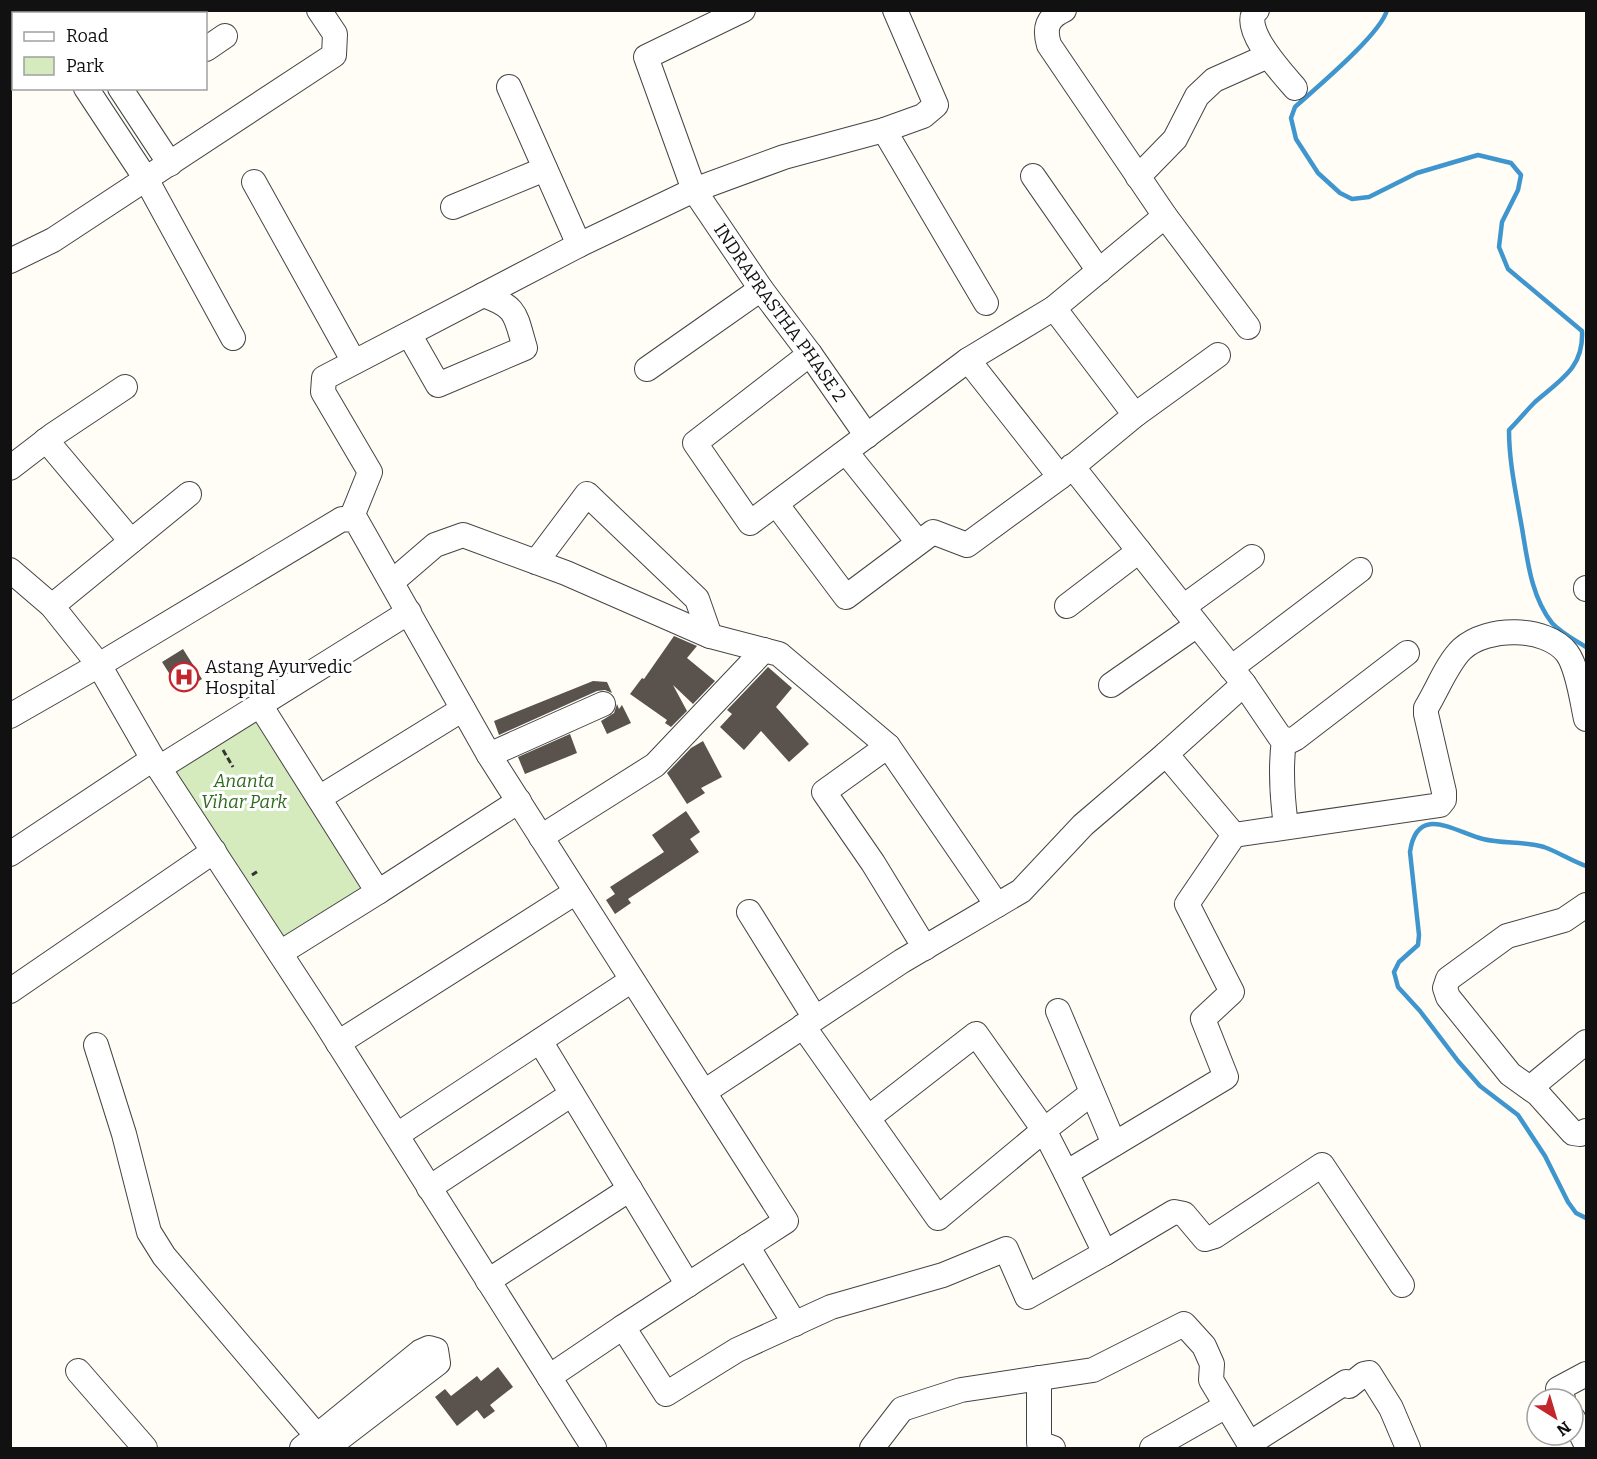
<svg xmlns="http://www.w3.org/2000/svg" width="1597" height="1459" viewBox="0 0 1597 1459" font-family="Bitter,serif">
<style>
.green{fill:#d5ebbd}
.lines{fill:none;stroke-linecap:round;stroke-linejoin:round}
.stream{stroke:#3f96cf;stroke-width:4.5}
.building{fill:#5a524d}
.minor-casing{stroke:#444;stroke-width:26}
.path{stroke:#333;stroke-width:3;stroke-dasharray:6 3;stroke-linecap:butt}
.minor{stroke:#fff;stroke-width:24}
.labels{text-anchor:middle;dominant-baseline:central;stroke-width:6;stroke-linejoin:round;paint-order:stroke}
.street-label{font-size:18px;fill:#111;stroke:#fff}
.poi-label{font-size:18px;fill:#111;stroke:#fff;text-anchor:start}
.park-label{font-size:18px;font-style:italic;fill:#2f6b1f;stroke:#fff}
</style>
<rect width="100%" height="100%" fill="#fffdf5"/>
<path class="green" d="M259 707 370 891 280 949 161 768Z"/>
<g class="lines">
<path class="stream" d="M1387 10C1381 34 1316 88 1295 107L1291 118 1296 139 1318 173 1340 193 1352 199 1369 197 1417 173 1478 155 1511 163 1521 175 1518 190 1502 222 1499 247 1508 269 1582 331C1584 368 1560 380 1535 402 1526 411 1518 421 1509 430 1509 460 1515 488 1520 517 1527 553 1529 594 1552 623 1561 633 1575 640 1586 647
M1586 866C1572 861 1558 852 1544 847 1524 841 1503 844 1483 839 1455 832 1417 803 1410 852L1419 935 1418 945 1399 962 1394 972 1398 987 1420 1011 1458 1061 1480 1086 1518 1115 1545 1156 1568 1202 1576 1213 1586 1218"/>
</g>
<path class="building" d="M674 636 697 646 687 658 715 681 693 704 673 685 687 711 671 727 665 723 667 720 630 694 642 678 644 679Z
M183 649 202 679 181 692 162 662Z
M768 667 792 688 776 707 809 744 789 762 761 731 744 750 720 727 732 714 727 710Z
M593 681 607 682 612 693 605 690 597 691 499 735 494 721Z
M617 704 619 709 622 705 631 723 607 734 601 721 614 713Z
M570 734 577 753 525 774 518 757Z
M703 741 722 777 701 788 705 793 687 804 667 773 691 748Z
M686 811 700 832 690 839 699 852 628 899 631 903 615 914 606 900 615 894 610 887 664 852 652 835Z
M498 1367 513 1387 490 1405 495 1411 484 1419 477 1410 457 1426 435 1397 445 1389 451 1396 477 1376 481 1381Z"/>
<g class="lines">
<g class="minor-casing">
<g id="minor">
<path d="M68 10 70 14"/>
<path id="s1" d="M743 10 646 57 694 190 761 289 810 354 867 436"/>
<path d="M1064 10C1047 18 1044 28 1049 45L1165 216 1248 327"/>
<path d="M1257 10C1238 26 1283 74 1295 88"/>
<path d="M10 46 14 44"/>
<path d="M206 49 225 36"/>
<path d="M509 87 579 245"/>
<path d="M86 88 146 179 233 338"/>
<path d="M120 88 170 164"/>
<path d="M884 130 986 303"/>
<path d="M1033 176 1099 271"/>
<path d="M1138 177 1175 139 1197 96 1214 80 1268 56"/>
<path d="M254 182 354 362"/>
<path d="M453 207 545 169"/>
<path d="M1165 216 1054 308 968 360 1060 477 1135 415 1218 355"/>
<path d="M10 261 53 240 334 55 335 34 319 10"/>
<path d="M1054 308 1135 415"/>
<path d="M409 334 438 385 525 348C515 315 518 307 483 295"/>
<path d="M810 354 695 443 750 523 968 360"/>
<path d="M647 369 761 289"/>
<path d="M46 440 131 541"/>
<path d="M846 452 918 542"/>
<path d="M1072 466 1244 684 1280 737 1290 741 1296 738 1407 653"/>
<path d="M10 468 53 435 125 387"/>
<path d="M777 505 846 597 933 532 967 545 1060 477"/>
<path d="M351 519 370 472 323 392 324 378 579 245 694 190 784 157 884 130 923 116 936 105 895 10"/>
<path d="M536 562 587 494 697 599 710 636 779 654 888 746 997 905"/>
<path d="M10 570 52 606 99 665 153 759 323 1019 594 1448"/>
<path d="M392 582 435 545 463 535 566 573 710 636"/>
<path d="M1586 589V588"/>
<path d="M52 606 189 494"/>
<path d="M1067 606 1139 551"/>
<path d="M1183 607 1252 557"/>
<path d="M1231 668 1360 570"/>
<path d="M1111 685 1197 625"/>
<path d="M260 705 378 892 280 953"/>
<path d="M10 716 99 665 342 519 356 520 489 755 786 1221 623 1327"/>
<path d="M1284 740C1280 769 1282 796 1286 826"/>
<path d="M888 746 824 792 873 863 925 948"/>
<path d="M1166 754 1234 835"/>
<path d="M489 755 603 704"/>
<path d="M159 768 409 612"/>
<path d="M319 798 463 709"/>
<path d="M541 837 655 765 764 650"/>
<path d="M10 854 153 759"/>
<path d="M378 892 519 801"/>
<path d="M1586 905 1564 920 1507 936 1448 979 1445 988 1448 997 1510 1074 1538 1094 1573 1133 1580 1134 1586 1131"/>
<path d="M749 912 815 1018"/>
<path d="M10 991 214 851"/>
<path d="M1058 1011 1114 1144"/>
<path d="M803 1026 938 1218 1044 1130 1066 1173"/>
<path d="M540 1041 688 1285"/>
<path d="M338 1043 576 892"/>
<path d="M96 1045 124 1134 149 1232 164 1256 317 1436"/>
<path d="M1530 1088 1586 1042"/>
<path d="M704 1092 902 961 1021 891 1083 825 1166 754 1244 684"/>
<path d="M868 1118 976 1034 1044 1130 1092 1093"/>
<path d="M397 1135 632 980"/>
<path d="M429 1188 572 1094"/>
<path d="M747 1246 795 1324"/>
<path d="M488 1281 630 1189"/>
<path d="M1402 1285 1322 1165 1215 1236 1205 1239 1184 1214 1174 1212 1105 1253 1066 1173 1226 1077 1203 1019 1232 992 1187 904 1234 835 1440 805 1444 800V792L1426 714V708C1437 690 1448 662 1462 649 1487 626 1546 626 1567 653 1578 668 1582 701 1586 719"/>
<path d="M78 1371 145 1448"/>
<path d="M549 1377 623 1327 666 1394 737 1350 831 1307 943 1275 1006 1249 1027 1297 1105 1253"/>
<path d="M1039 1378V1443L1053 1448"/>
<path d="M1563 1399 1558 1389 1586 1374"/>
<path d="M1573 1418 1586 1444"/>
<path d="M1249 1444 1346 1382 1349 1386 1364 1374 1369 1373 1391 1408 1408 1448"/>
<path d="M302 1448 420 1352 429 1348 436 1350 438 1363 327 1448"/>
<path d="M872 1448 902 1409 961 1390 1093 1370 1184 1324 1204 1346 1212 1364 1211 1380 1252 1448"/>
<path d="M1152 1448 1226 1406"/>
</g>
</g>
<path class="path" d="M223 750 233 767
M252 875 258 871"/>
<use href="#minor" class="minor"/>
</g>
<defs>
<g id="hospital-ring" transform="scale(1.5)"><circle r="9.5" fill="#fff" stroke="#c4262e" stroke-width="1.5"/><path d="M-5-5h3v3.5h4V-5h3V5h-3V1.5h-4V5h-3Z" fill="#c4262e"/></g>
</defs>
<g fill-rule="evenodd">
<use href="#hospital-ring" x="184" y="677"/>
</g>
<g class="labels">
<g class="street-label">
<text stroke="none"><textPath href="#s1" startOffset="399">INDRAPRASTHA PHASE 2</textPath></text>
</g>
<g class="poi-label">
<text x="205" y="667">Astang Ayurvedic<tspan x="205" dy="21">Hospital</tspan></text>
</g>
<g class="park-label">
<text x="244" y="781">Ananta<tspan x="244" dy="21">Vihar Park</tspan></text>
</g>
</g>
<rect width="1597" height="1459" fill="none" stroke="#111111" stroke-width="24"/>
<rect x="12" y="12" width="195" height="78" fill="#ffffff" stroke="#a0a0a0" stroke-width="1.5"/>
<rect x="24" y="32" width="30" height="9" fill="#ffffff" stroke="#a0a0a0" stroke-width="1.5"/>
<text x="66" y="42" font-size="18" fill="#111111">Road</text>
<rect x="24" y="57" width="30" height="18" fill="#d5ebbd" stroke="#a0a0a0" stroke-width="1.5"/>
<text x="66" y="72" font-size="18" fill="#111111">Park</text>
<g transform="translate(1555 1417) rotate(143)"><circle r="28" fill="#ffffff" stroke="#a0a0a0" stroke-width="1.5"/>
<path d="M0-4.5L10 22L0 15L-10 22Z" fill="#c4262e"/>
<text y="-9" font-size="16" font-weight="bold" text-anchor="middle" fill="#111111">N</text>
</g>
</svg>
